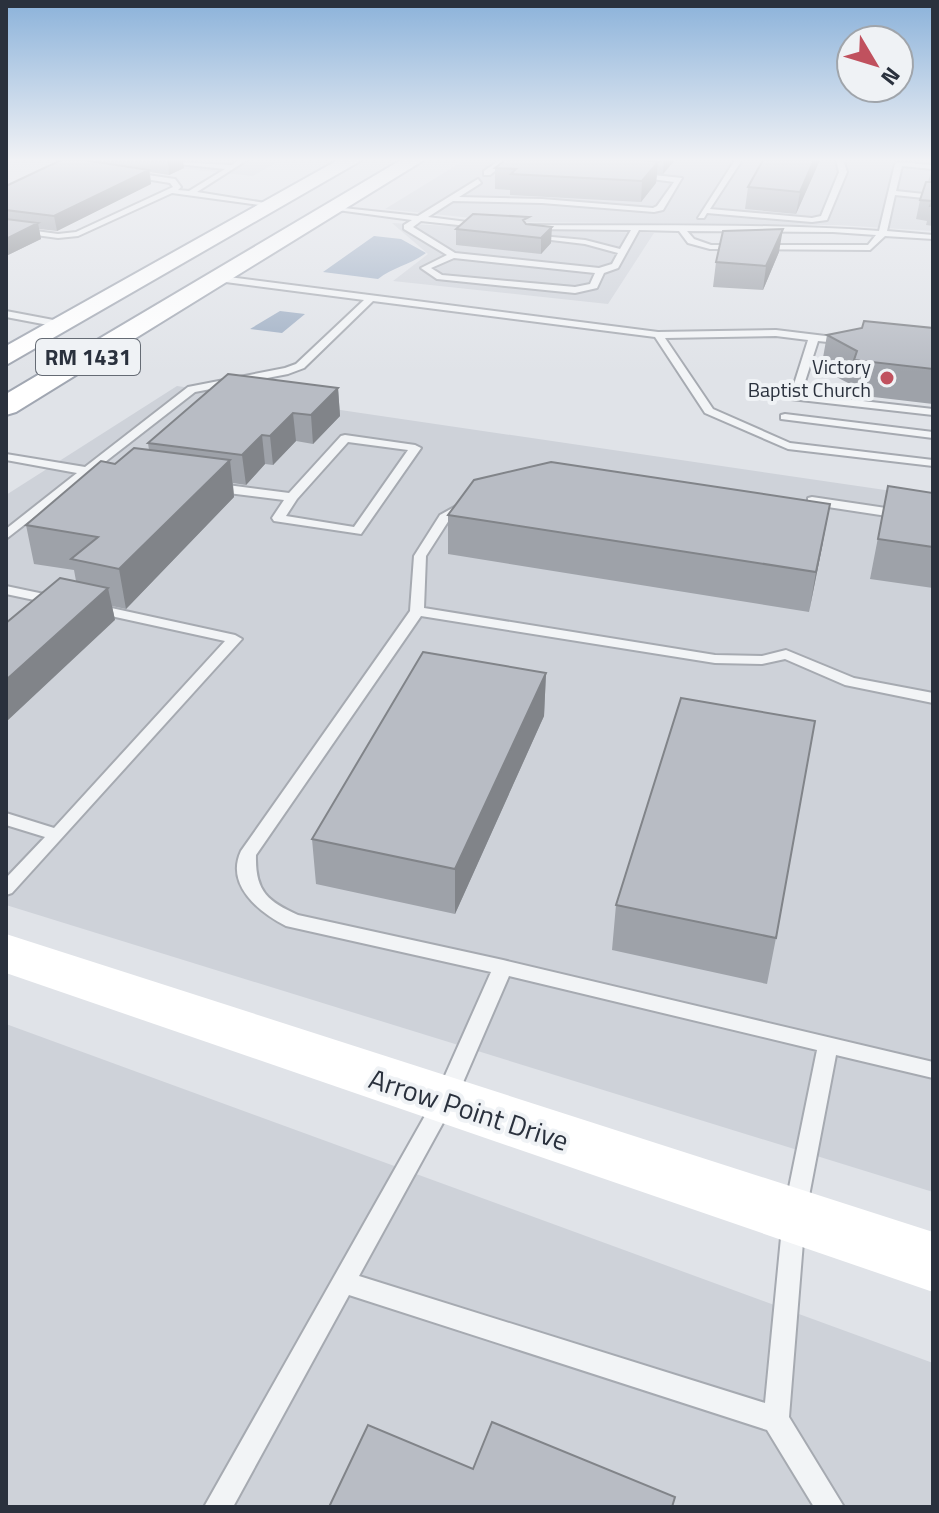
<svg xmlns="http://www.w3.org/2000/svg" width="939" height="1513" viewBox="0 0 939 1513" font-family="'Titillium Web',sans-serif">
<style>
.built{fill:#ced2d9}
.water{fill:#9fafc4}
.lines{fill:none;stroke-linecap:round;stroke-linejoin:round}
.lane-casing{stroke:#a6aab1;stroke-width:4}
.primary-casing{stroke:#a1a7b2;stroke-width:4}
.lane{fill:#f2f4f6;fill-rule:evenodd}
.secondary{fill:#fff;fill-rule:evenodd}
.primary{fill:#fff;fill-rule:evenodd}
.wall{fill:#9ea2a9}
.shaded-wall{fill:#818489}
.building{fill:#b8bcc4;stroke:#818489;stroke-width:2}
.poi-dot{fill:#c0515e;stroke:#eff2f5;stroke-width:3}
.labels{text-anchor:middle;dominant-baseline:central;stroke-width:8;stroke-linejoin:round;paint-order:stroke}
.far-poi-label{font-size:20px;fill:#2a313d;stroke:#eff2f5;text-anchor:end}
.shield{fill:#eff2f5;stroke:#656b74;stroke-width:2}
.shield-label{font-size:22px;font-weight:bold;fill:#2a313d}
.near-street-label{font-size:28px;fill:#2a313d;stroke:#eff2f5}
</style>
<rect width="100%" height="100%" fill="#e0e3e8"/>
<path class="built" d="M101 160H280L253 176Z
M465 160H933V231L838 225 511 222 385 209Z
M392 223 525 230 654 233 608 304 393 281 428 254Z
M177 386 933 497V1192L6 905V495Z
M6 1024 933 1363V1507H6Z"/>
<path class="water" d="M374 236 401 239 426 253C410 265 393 267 378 279L323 272Z
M280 311 305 314 282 333 250 329Z"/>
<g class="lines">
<g class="lane-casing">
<path id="lane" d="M140 160 231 165 239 160H247L197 192 278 205 274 207 172 193 78 236 58 238 6 231V227L58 234 76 232 173 187 170 183 127 176V172L175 179 181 187 178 190 189 191 225 169Z
M500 160 506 162 490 175H484V171Z
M735 160H742L710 209 812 218 821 216 839 172 836 160H843L847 172 827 220 812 222 707 213 704 218H698Z
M899 162 933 165V169L902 166 896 191 933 195V199L895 195 887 231 933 235V239L885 236 870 250 710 249 688 243 679 231 639 230 618 268 604 273 597 288 575 293 437 279 421 268 447 255 404 229V225L412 220 330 209 334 207 418 216 478 179 481 183 459 197 542 199 653 208 657 206 674 182 637 177 634 173 682 178 663 210 654 212 542 203 453 201 428 217 483 224 486 228 421 221 413 227 455 253 599 268 612 264 618 253 585 244 526 237 530 235 585 240 620 249 631 230 530 229 526 227 530 225C646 226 763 223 879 231L895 164ZM687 231 833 232 876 235 868 245H711L694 239ZM454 258 595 273 590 284 575 287 442 275 431 268Z
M221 276 658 332 776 330 850 339V343L847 344 818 341 801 394 933 409V415L791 399 790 397 808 340 776 336 665 338 713 409 790 443 933 460V466L788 449 705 413 655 337 373 301 304 368 288 374 195 392 6 539V529L77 473 6 460V454L85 467 188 387 285 368 296 364 364 300 218 281V277Z
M6 311 64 322 69 325 64 328 6 317Z
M785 414 933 432V438L781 419V415Z
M345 435 415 445 421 448 361 534 274 521 272 518 284 500 212 491 206 487 212 483 289 493 341 436ZM348 442 408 450 354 527 286 516 297 499Z
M812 497 933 515V523L808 504V498Z
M467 500 471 501V507L451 517 426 556 424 608 715 655 762 656 786 650 854 678 933 693V703L845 685 785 659 762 664 715 663 421 616 256 855C255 891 267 901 298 915L503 960 933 1062V1078L836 1055 805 1217 789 1417 844 1507H814L767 1430 349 1295 233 1507H204L435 1098 491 972 286 926C259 912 225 885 241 851L410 611 414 556 440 515ZM509 976 817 1050 783 1217 765 1403 359 1276 455 1101Z
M6 586 63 598 65 601 58 605 6 594Z
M93 604 235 635 242 639 12 893 6 895V878L45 837 6 825V813L54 828 225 641 88 611 86 608Z"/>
</g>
<g class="primary-casing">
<path id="primary" d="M338 160H362L6 365V346Z
M401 160H424L16 412 6 415V394Z"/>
</g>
<use href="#lane" class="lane"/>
<path class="secondary" d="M6 934 933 1232V1292L6 973Z"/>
<use href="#primary" class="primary"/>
</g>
<path class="wall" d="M61 160H183L184 168 169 175 150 172 151 184 57 231 39 229 41 239 6 256V186Z
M505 160H675L663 174H657L656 183 641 202 510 195V190L495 189V168Z
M763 160H820L796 214 745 209 748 187Z
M933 165V226L926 225 927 221 916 219 920 200 928 182Z
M528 224 551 243 541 254 456 245V229Z
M779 252 763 290 713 287 716 262Z
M933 328V404L848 394 850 384 821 369 827 335Z
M338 388 340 416 313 444 296 441 273 465 265 464 246 485 233 483 234 497 126 609 112 606 115 620 76 581 74 570 34 564 26 525 115 464 149 450 148 443Z
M888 486 933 493V588L870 579Z
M448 515 823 542 809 612 448 554Z
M546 673 544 716 455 914 316 884 312 839Z
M616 905 776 938 767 984 612 950Z"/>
<path class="shaded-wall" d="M168 160H183L184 168 169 175Z
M664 160H675L663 174Z
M814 160H820L796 214 800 192Z
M658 162 656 183 641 202 642 181Z
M149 170 151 184 57 231 54 216Z
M38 223 41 239 6 256V239Z
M552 227 551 243 541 254V238Z
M783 229 779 252 763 290 766 266Z
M338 388 340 416 313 444 311 415Z
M293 413 296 441 273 465 270 436Z
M262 435 265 464 246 485 242 455Z
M230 460 234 497 126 609 119 569Z
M830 504 823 542 809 612 816 572Z
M108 588 115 620 6 722V680Z
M546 673 544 716 455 914V869Z"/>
<path class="building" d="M61 160H83L149 170 54 216 6 210V186Z
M505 160H642L658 162 642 181 511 174 516 169 495 168Z
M763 160H814L800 192 748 187Z
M926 182H933V206H930L932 201 920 200Z
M473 214 529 217 523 220 526 224 552 227 541 238 456 229Z
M6 219 38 223 6 239Z
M783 229 766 266 716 262 723 231Z
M864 321 933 328V369L854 360 857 351 827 335 862 328Z
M228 374 338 388 311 415 293 413 270 436 262 435 242 455 148 443Z
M134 448 230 460 119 569 71 559 98 537 26 525 101 461 115 464Z
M551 462 830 504 816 572 448 515 474 480Z
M888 486 933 493V547L878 539Z
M60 578 108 588 6 680V623Z
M423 652 546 673 455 869 312 839Z
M681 698 815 721 776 938 616 905Z
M492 1422 675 1497 672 1507H329L368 1425 473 1469Z"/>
<linearGradient id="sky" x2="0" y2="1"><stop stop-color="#8bb2da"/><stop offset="0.43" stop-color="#f1f2f5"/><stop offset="1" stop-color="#f1f2f5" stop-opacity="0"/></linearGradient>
<rect width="939" height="372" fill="url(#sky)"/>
<circle class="poi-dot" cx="887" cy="378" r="8"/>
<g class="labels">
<g class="far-poi-label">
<text x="871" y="366">Victory<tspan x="871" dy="23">Baptist Church</tspan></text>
</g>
<rect class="shield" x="36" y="339" width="104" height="36" rx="6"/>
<g class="shield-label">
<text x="88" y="357">RM 1431</text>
</g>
<g class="near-street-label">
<text transform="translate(469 1109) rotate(18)">Arrow Point Drive</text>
</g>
</g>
<rect width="939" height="1513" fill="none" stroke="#2a313d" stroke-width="16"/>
<g transform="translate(875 64) rotate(128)"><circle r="38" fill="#eff2f5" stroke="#a0a5ab" stroke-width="2"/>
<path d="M0-6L14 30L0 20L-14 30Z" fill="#c0515e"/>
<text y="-12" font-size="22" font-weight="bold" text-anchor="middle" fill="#2a313d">N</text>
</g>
</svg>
